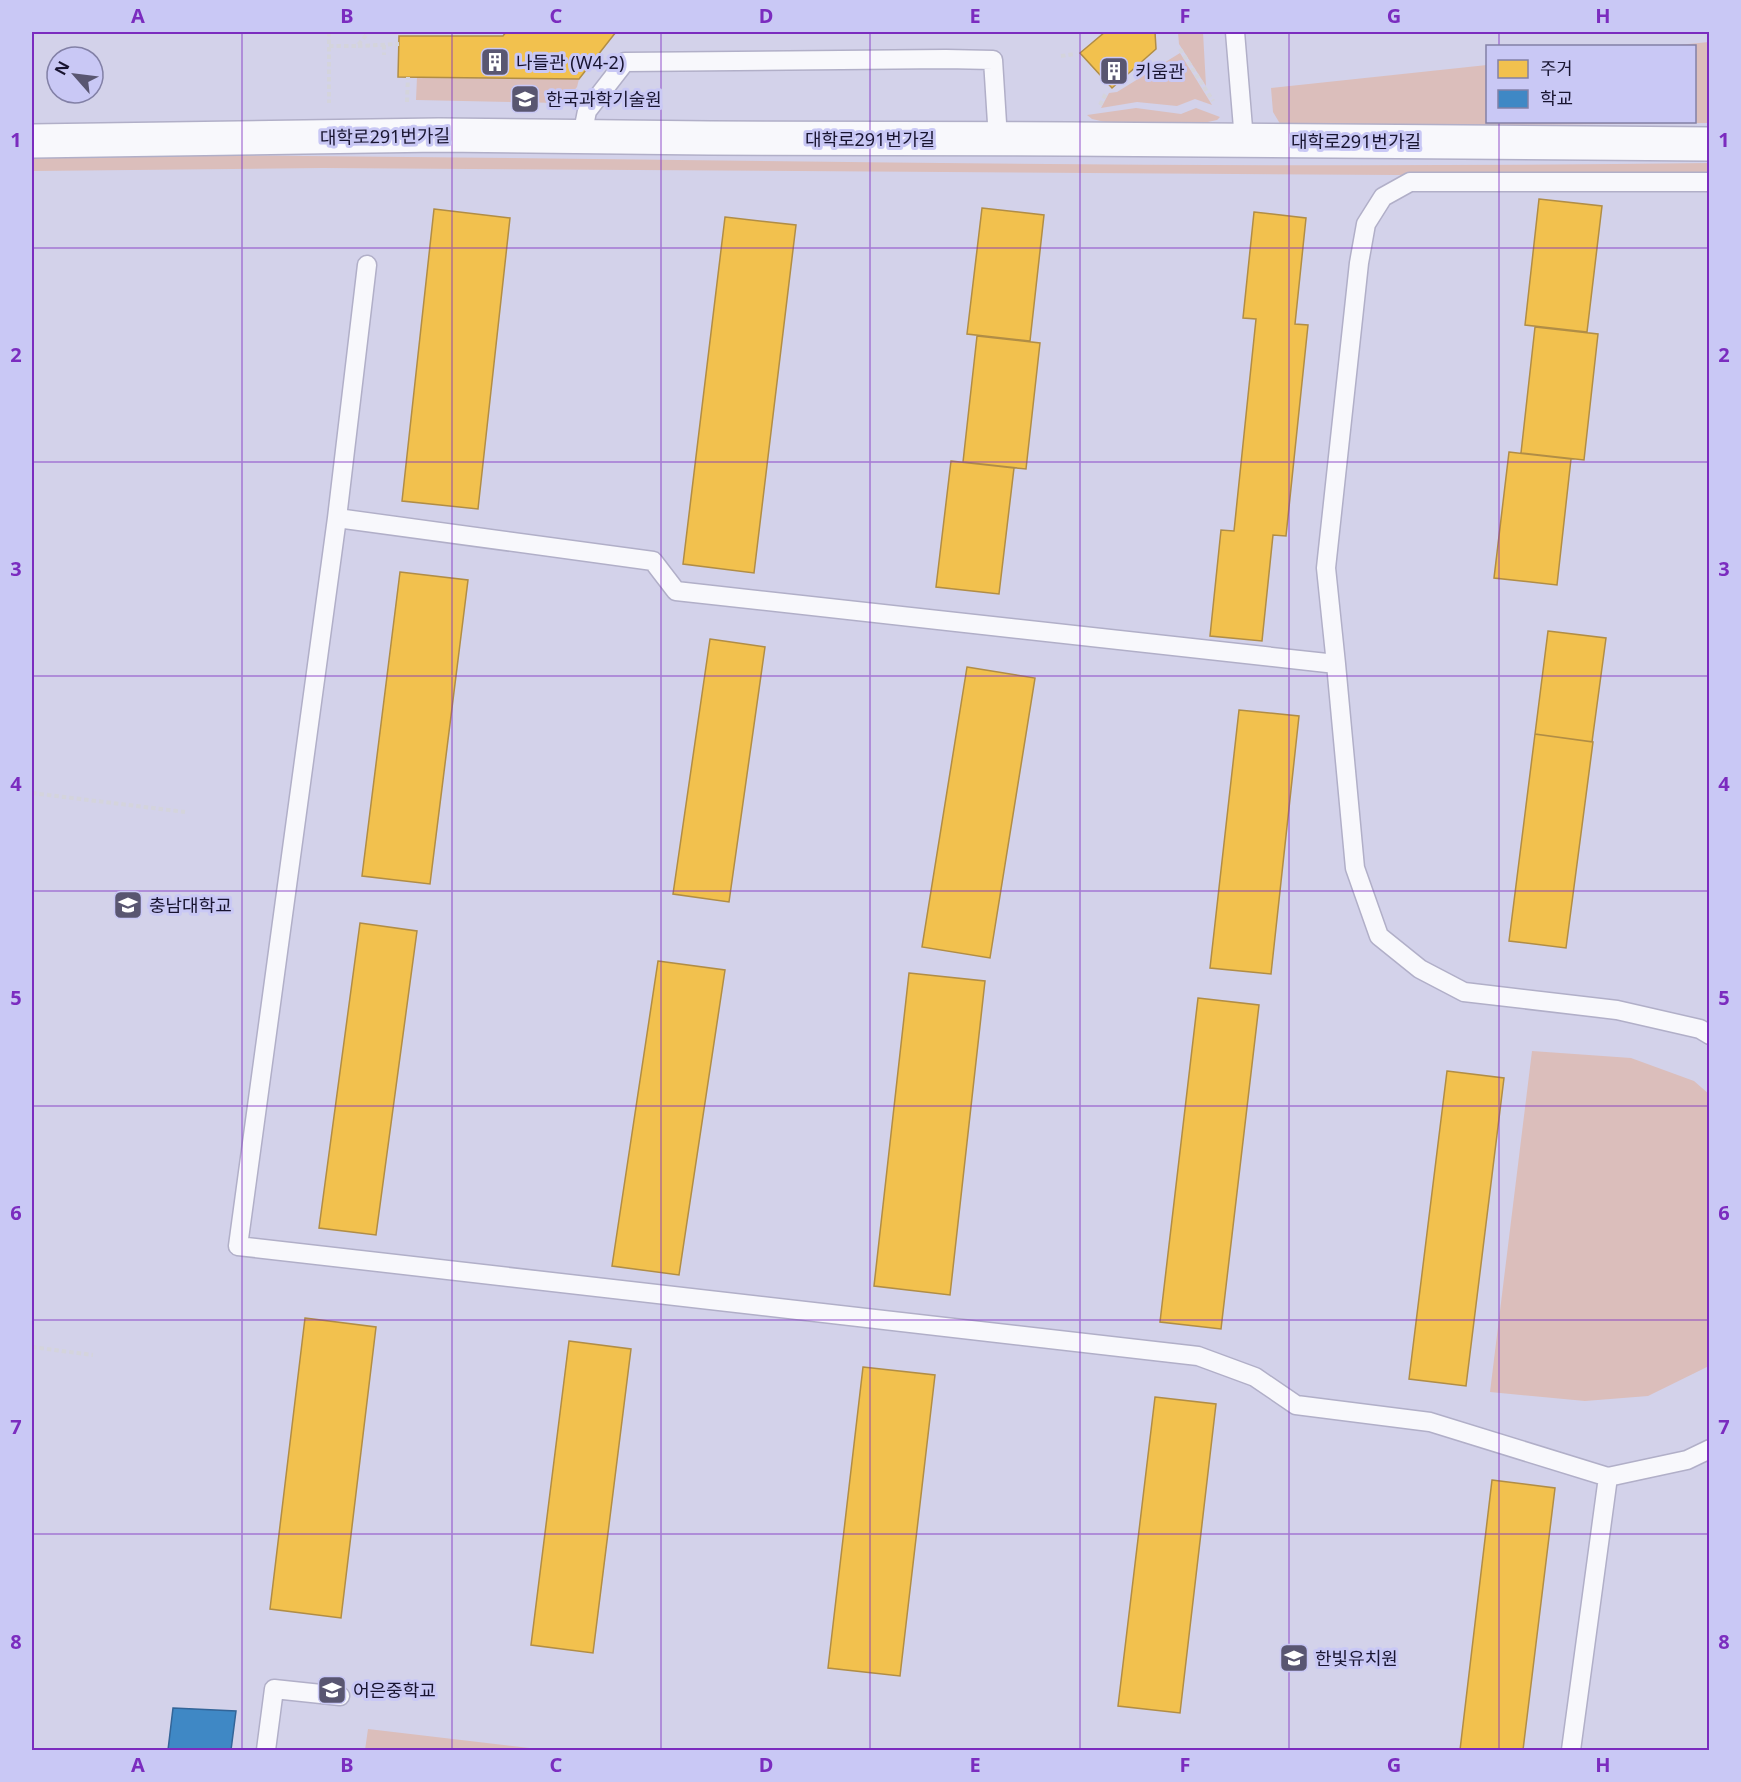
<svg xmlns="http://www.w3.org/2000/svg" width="1741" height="1782" viewBox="0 0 1741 1782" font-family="'Noto Sans','Noto Sans KR',sans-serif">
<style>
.green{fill:#dbbebb}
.homes{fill:#f2c14e;stroke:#b18d45;stroke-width:1.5}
.schools{fill:#3f88c5;stroke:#336598;stroke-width:1.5}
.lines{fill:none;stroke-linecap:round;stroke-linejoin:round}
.lane-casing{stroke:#b1afc8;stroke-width:21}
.street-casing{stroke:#b1afc8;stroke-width:36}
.path{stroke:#d4d4dc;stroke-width:4;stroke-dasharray:4.5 3;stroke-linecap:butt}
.lane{stroke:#f8f8fc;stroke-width:18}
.street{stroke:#f8f8fc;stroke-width:33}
.grid{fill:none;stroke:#7b2cbf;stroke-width:1.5;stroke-opacity:0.55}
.labels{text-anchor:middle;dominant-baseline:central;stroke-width:6;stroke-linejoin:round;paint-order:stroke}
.poi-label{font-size:18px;fill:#181430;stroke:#c9c8f5;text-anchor:start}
.street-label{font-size:18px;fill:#181430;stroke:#c9c8f5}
.neatline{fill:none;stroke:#7b2cbf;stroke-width:2}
.grid-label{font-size:20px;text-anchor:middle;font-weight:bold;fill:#7b2cbf}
</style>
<rect width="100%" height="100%" fill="#d3d2ea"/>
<path class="green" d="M1178 32H1203L1206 86 1179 44Z
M1709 42V123L1282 127 1273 112 1271 88 1487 65 1488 122H1694V46H1668Z
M1180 53 1212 105 1195 99 1177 106 1137 102 1101 108 1109 93 1117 92Z
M417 77 579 79 577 87 563 103 416 100Z
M1136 108 1181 114 1196 108 1220 117 1217 120 1203 123 1105 122 1092 119 1087 115Z
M32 154C591 156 1150 171 1709 163L1710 177 323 168 32 171Z
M1532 1051 1631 1058 1694 1081 1709 1094V1366L1648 1396 1585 1401 1490 1392Z
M368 1729 538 1749 541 1750H365Z"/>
<path class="homes" d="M506 32H616L579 79 398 77 399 36H503Z
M1105 32H1155L1156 49 1112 88 1080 53Z
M1539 199 1602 206 1587 332 1525 325Z
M982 208 1044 215 1030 341 967 334Z
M434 209 510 218 478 509 402 501Z
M1254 212 1306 218 1295 324 1308 325 1286 536 1273 535 1262 641 1210 636 1221 530 1234 531 1256 319 1243 318Z
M725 217 796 225 754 573 683 564Z
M1535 327 1598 334 1584 460 1521 453Z
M977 336 1040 343 1026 469 963 462Z
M1509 452 1571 459 1557 585 1494 578Z
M951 461 1014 468 999 594 936 587Z
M400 572 468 580 430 884 362 876Z
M1548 631 1606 638 1592 742 1535 734Z
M710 639 765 647 729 902 673 894Z
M967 667 1035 678 990 958 922 947Z
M1239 710 1299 716 1271 974 1210 968Z
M1535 734 1593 742 1566 948 1509 941Z
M360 923 417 931 376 1235 319 1228Z
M658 961 725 970 679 1275 612 1266Z
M909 973 985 981 950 1295 874 1286Z
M1198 998 1259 1005 1221 1329 1160 1322Z
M1447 1071 1504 1078 1466 1386 1409 1379Z
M305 1318 376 1327 341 1618 270 1609Z
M569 1341 631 1349 593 1653 531 1645Z
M863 1367 935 1375 900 1676 828 1668Z
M1155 1397 1216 1404 1180 1713 1118 1706Z
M1492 1480 1555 1488 1523 1750H1460Z"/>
<path class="schools" d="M173 1708 236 1711 231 1750H168Z"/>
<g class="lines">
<g class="lane-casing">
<path id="lane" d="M1235 32 1244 140
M582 136 587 111 625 62 946 59 993 60 998 139
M367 265 337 518 238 1246 1198 1356 1255 1377 1296 1405 1430 1422 1608 1477 1687 1460 1710 1449
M337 518 653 561 676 591 1336 664 1355 868 1379 936 1420 969 1464 992 1617 1010 1700 1029 1710 1035
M1336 664 1326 568 1359 263 1366 224 1383 197 1410 182H1710
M266 1750 274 1689 340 1696
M1571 1750 1608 1477"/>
</g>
<g class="street-casing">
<path id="street" d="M32 141 439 135 710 138 1069 139 1710 144"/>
</g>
<path class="path" d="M329 32V103
M384 45V55
M329 46H357L369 32
M358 46 399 44
M1180 49 1213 101
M1061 56 1075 54
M407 102 408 77
M1100 105 1106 93
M32 793 185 812
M32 1347 93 1355"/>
<use href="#lane" class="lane"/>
<use href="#street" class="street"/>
</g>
<path class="grid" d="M242 32V1750M452 32V1750M661 32V1750M870 32V1750M1080 32V1750M1289 32V1750M1499 32V46M1499 122V1750M32 248H1710M32 462H1710M32 676H1710M32 891H1710M32 1106H1710M32 1320H1710M32 1534H1710"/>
<defs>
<g id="building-square" transform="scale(1.5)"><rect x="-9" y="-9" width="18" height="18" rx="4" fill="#595671" stroke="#c9c8f5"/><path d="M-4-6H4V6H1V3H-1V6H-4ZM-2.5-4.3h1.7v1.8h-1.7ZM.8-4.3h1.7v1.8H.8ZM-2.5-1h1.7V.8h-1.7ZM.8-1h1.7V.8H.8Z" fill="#fff"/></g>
<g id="university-square" transform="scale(1.5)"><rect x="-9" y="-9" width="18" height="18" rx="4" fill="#595671" stroke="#c9c8f5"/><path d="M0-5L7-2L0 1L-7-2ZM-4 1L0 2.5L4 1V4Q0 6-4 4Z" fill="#fff"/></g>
<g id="school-square" transform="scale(1.5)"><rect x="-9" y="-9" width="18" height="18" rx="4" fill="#595671" stroke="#c9c8f5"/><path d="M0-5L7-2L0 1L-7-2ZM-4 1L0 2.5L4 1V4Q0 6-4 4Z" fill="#fff"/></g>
</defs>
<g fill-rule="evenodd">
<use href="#building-square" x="495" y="62"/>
<use href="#building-square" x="1114" y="71"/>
<use href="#university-square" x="525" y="99"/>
<use href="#university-square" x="128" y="905"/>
<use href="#school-square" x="1294" y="1658"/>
<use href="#school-square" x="332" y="1690"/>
</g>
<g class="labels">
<g class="poi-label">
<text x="516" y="62">나들관 (W4-2)</text>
<text x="1135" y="71">키움관</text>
<text x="546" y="99">한국과학기술원</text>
<text x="149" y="905">충남대학교</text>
<text x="1315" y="1658">한빛유치원</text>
<text x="353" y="1690">어은중학교</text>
</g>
<g class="street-label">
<text transform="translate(385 136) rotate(-1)">대학로291번가길</text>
<text x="870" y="139">대학로291번가길</text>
<text x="1356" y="141">대학로291번가길</text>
</g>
</g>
<rect width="1741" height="1782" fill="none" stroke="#c9c8f5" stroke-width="66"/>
<rect x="1486" y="45" width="210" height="78" fill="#c9c8f5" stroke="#8280a6" stroke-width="1.5"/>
<rect x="1498" y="60" width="30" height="18" fill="#f2c14e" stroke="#8280a6" stroke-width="1.5"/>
<text x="1540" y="75" font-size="18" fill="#181430">주거</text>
<rect x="1498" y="90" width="30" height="18" fill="#3f88c5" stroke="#8280a6" stroke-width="1.5"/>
<text x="1540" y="105" font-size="18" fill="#181430">학교</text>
<g transform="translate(75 75) rotate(298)"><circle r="28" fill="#c9c8f5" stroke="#8280a6" stroke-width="1.5"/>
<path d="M0-4.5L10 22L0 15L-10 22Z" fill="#595671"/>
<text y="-9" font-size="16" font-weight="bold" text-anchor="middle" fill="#181430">N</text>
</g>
<rect x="33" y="33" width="1675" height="1716" class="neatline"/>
<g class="grid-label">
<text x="138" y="23">A</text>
<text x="347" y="23">B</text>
<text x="556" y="23">C</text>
<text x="766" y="23">D</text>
<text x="975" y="23">E</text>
<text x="1185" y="23">F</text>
<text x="1394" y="23">G</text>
<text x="1603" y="23">H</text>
<text x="16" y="147">1</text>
<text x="1724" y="147">1</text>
<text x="16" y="362">2</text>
<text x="1724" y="362">2</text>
<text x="16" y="576">3</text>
<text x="1724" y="576">3</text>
<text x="16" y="791">4</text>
<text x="1724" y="791">4</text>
<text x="16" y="1005">5</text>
<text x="1724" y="1005">5</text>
<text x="16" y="1220">6</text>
<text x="1724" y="1220">6</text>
<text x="16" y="1434">7</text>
<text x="1724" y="1434">7</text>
<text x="16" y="1649">8</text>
<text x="1724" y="1649">8</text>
<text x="138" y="1772">A</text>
<text x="347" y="1772">B</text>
<text x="556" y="1772">C</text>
<text x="766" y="1772">D</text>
<text x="975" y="1772">E</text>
<text x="1185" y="1772">F</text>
<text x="1394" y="1772">G</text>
<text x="1603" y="1772">H</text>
</g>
</svg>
